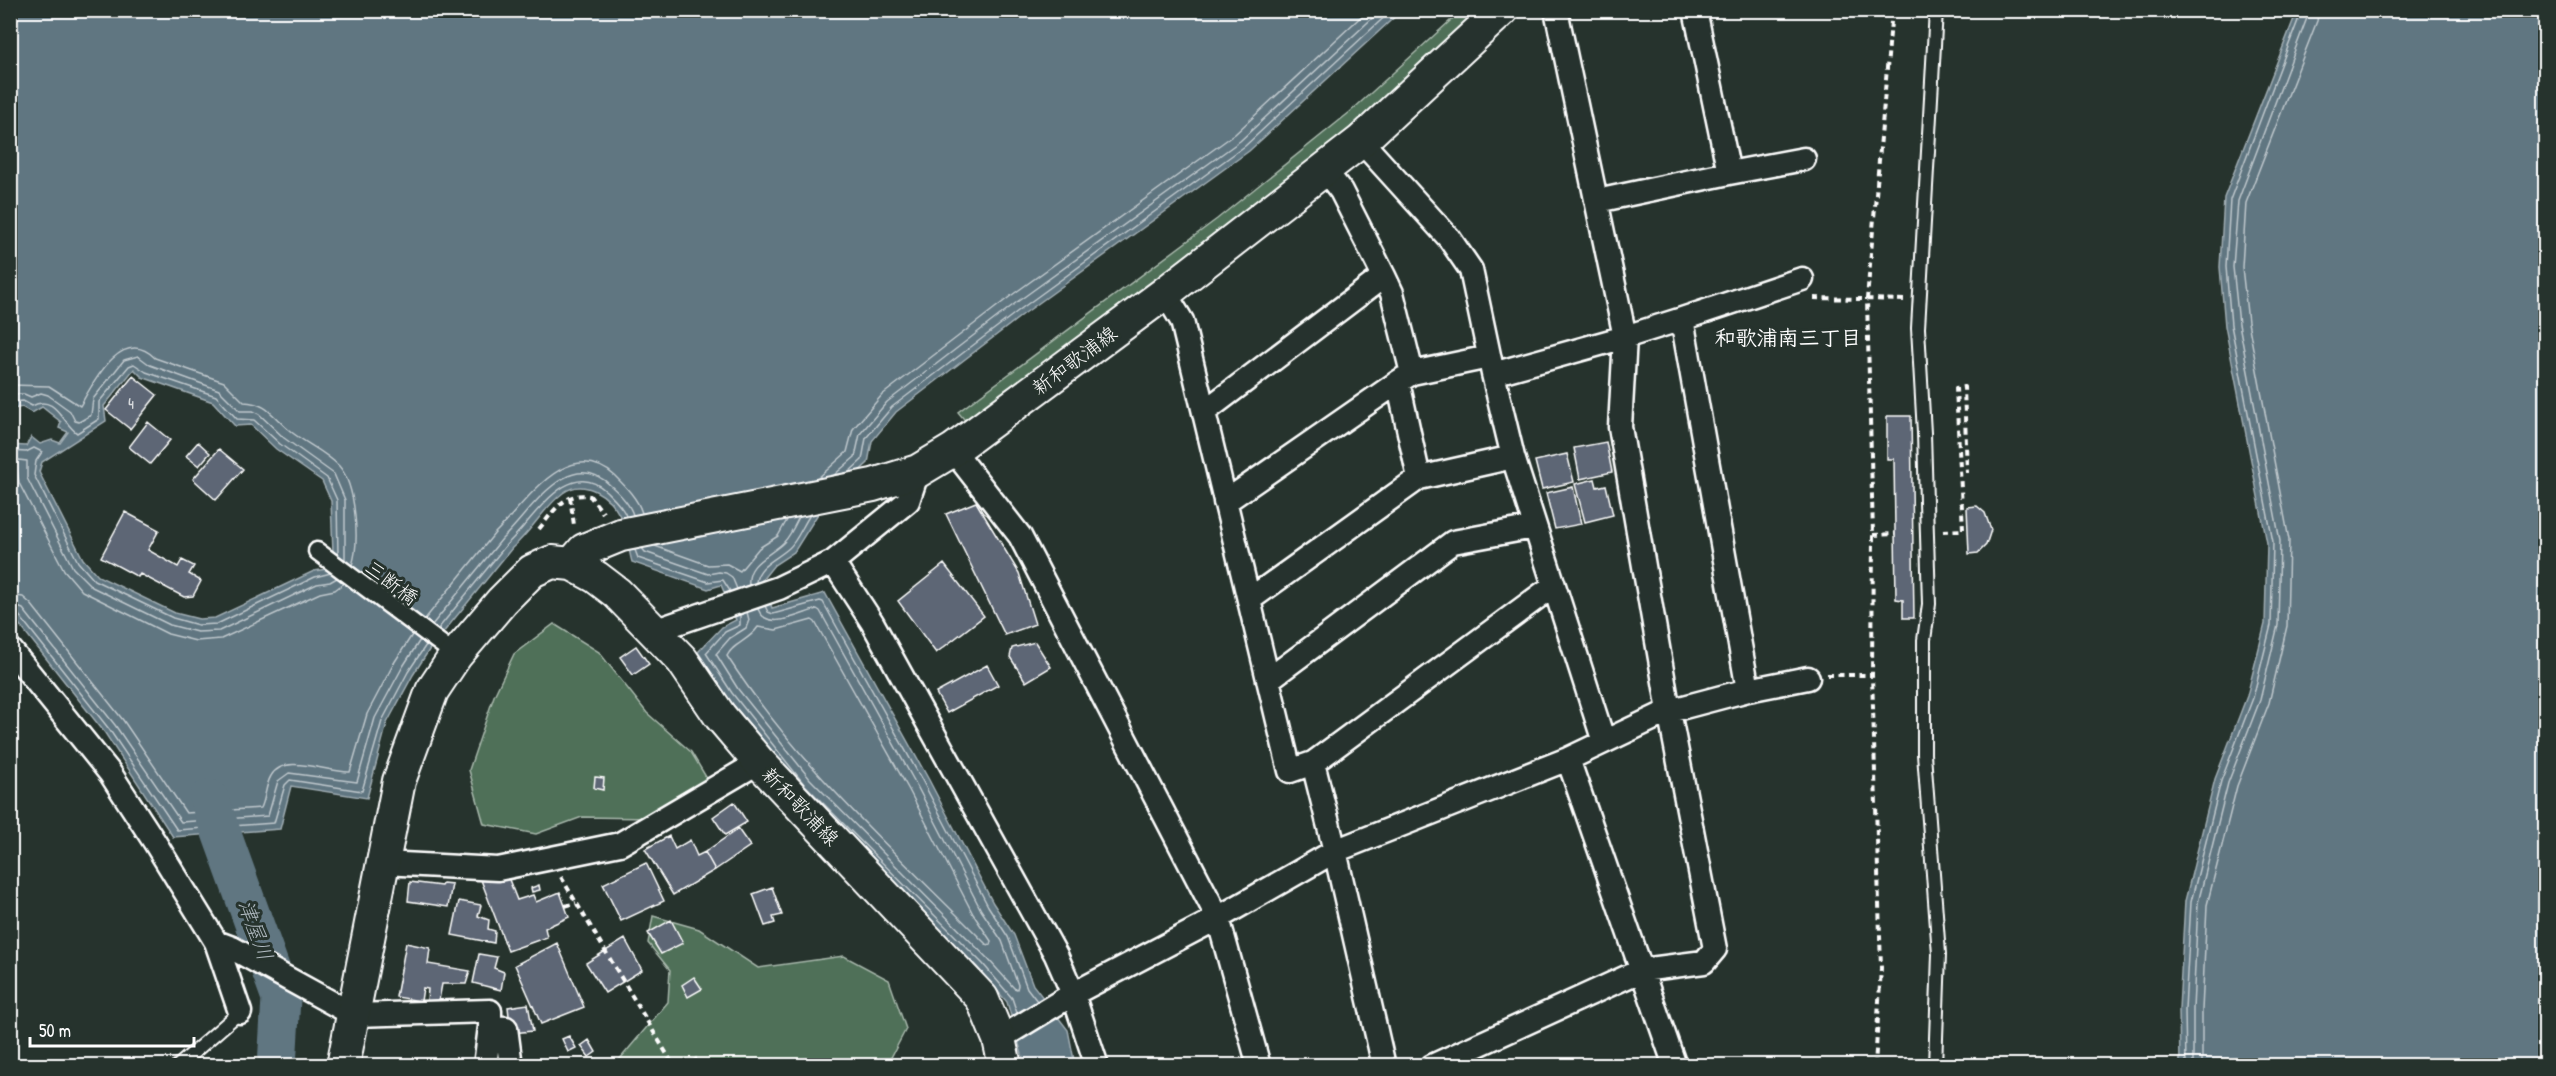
<svg xmlns="http://www.w3.org/2000/svg" width="2556" height="1076" viewBox="0 0 2556 1076" font-family="'Patrick Hand','Klee One',sans-serif">
<style>
.green{fill:#507059;stroke:#a8b8ac;stroke-width:1.5}
.water{fill:#607681;stroke:#a0adb3;stroke-width:1.5;fill-rule:evenodd}
.lines{fill:none;stroke-linecap:round;stroke-linejoin:round}
.shore{stroke:#bfc8cd;stroke-width:1.5}
.river{stroke:#607681;stroke-width:39}
.building{fill:#5d6674;stroke:#fff;stroke-width:1.5}
.service-casing{stroke:#fff;stroke-width:16}
.pedestrian-casing{stroke:#fff;stroke-width:21}
.minor-casing{stroke:#fff;stroke-width:27}
.secondary-casing{stroke:#fff;stroke-width:36}
.path{stroke:#fff;stroke-width:4;stroke-dasharray:6 4.5;stroke-linecap:butt}
.service{stroke:#26332d;stroke-width:12}
.pedestrian{stroke:#26332d;stroke-width:16}
.minor{stroke:#26332d;stroke-width:22}
.secondary{stroke:#26332d;stroke-width:32}
.labels{text-anchor:middle;dominant-baseline:central;stroke-width:6;stroke-linejoin:round;paint-order:stroke}
.number-label{font-size:16px;fill:#d6d9dc}
.street-label{font-size:20px;fill:#fff;stroke:#26332d}
.neighbourhood-label{font-size:21px;font-weight:bold;fill:#fff;stroke:#26332d}
.water-label{font-size:21px;font-style:italic;fill:#b0bac0;stroke:#26332d}
</style>
<rect width="100%" height="100%" fill="#26332d"/>
<filter id="ink" filterUnits="userSpaceOnUse"><feTurbulence type="fractalNoise" baseFrequency=".0167" numOctaves="2"/><feDisplacementMap in="SourceGraphic" scale="12" xChannelSelector="R" yChannelSelector="G"/><feConvolveMatrix kernelMatrix="1 2 1 2 8 2 1 2 1" color-interpolation-filters="sRGB"/></filter>
<g filter="url(#ink)">
<path class="green" d="M1461 11H1480L1401 84 1311 161 968 424 958 412 1217 219 1350 112Z
M554 624 599 652 647 713 691 752 709 782 651 818 582 817 536 834 484 824 469 770 494 696 514 654Z
M653 916 699 929 758 968 844 956 889 980 906 1029 887 1065 614 1066 668 1002 670 970 648 943Z"/>
<path class="water" d="M11 11H1401L1249 151 1025 313 896 412 872 441 868 463 826 501 794 552 774 565 762 580 772 608 825 593 929 780 993 903 1014 935 1033 985 1068 1030 1075 1065H1025L1007 1002 978 968 800 788 727 697 698 652 722 627 736 620 721 585 708 589 632 562C628 547 626 530 620 516 610 496 584 477 563 493 543 508 531 532 512 548L429 650 413 675 387 723 367 798 291 786 280 829 173 837 105 733 11 614 10 445 26 446 31 437 40 444 52 440 60 443 68 432 59 428 61 422 42 407 32 413 22 407 14 409 11 404ZM134 369 142 377 213 402 235 426 251 425 276 449 322 481 331 501 333 553 327 569 314 571 215 618 199 619 175 613 98 576 83 559 39 472 42 462 106 421 104 406Z
M2297 11H2545V1065H2180L2179 1009 2185 901 2215 779 2247 696 2265 624 2267 543 2225 326 2220 267 2224 198Z"/>
<g class="lines">
<path class="shore" d="M10 385 49 386 80 406C93 383 122 325 155 358L224 382 244 402C268 403 272 416 289 430 304 443 325 451 339 466 356 485 360 542 352 565
M10 394H24L31 397 41 393 48 395 70 411 75 421 79 422 91 415 93 399 124 360 138 356 150 365 219 390 240 411H253L259 414 284 438 334 474 345 500V560
M10 402 23 401 32 406C55 393 63 424 77 433L99 419V402L129 366 134 364 146 372 216 396 237 419 254 420 280 444 327 478 337 500 338 555
M10 451 26 452 34 448 42 452 36 461 34 475 78 562 94 580 173 618 198 625 217 624 315 577 331 573
M10 459 27 461V478L73 568 92 587 170 625 197 632 219 631 317 584 330 582 337 578
M10 468 17 469 19 483 64 570 82 591 168 634 196 641 221 639 320 593 335 590 344 583
M849 472 862 460 866 438 892 407 1022 308 1245 146 1392 10
M834 475 855 457 860 434 887 402 1017 302 1240 141 1381 10
M817 479 847 452 853 429 882 395 1012 295 1235 134 1368 10
M655 546 708 565 727 564 740 571 759 548 778 536 787 520
M642 548 645 552 708 574 719 572 726 573 732 577 737 589
M635 550 638 558 708 582 723 580 730 591
M756 582C758 565 777 559 789 548 797 541 803 525 810 515
M749 585C746 562 772 555 784 542 790 536 795 525 799 517
M10 595 23 597 31 604 123 720 186 813 261 808C266 798 265 786 271 776 284 752 328 773 350 772L367 714 394 663 412 635
M10 604 23 609 115 725 181 822 268 816 278 781 289 773 357 782 375 718 402 668 420 640
M765 606 768 612 773 614 820 601 823 602 923 782 988 906 1008 937 1027 988 1037 1001
M10 611 18 614 109 729 177 830 274 823 285 785 290 780 362 791 382 721 408 672 426 645
M747 612 749 620 746 628 730 638 716 654 738 689 810 779 988 959 1014 988 1017 989 1018 985 1002 941 981 910 917 786 820 611 817 609C799 614 767 632 758 609
M740 615V625L725 632 706 653 732 693 804 784 983 964 1012 998 1017 1013
M425 619 495 533C524 505 568 433 615 476 625 486 638 499 642 513
M812 620 815 622 909 790 973 914 991 941 990 945 986 944C896 853 797 765 727 656 733 643 749 641 758 627L776 630Z
M432 625 502 539C530 513 568 444 611 486 620 494 630 504 633 515
M438 629 507 544C532 522 568 455 606 491 613 498 623 507 626 516
M2186 1066 2185 1009 2191 902 2221 781 2253 698 2271 625 2273 542 2231 325 2226 267 2230 200 2302 10
M2193 1066V1009L2198 903 2228 783 2260 700 2278 625 2280 541 2239 324 2233 267 2238 201 2310 10
M2202 1066V1010L2207 905 2237 786 2269 703 2287 626 2289 540 2248 322 2242 267 2246 203 2317 21 2319 10"/>
<path class="river" d="M209 799 281 998 277 1066"/>
</g>
<path class="building" d="M133 376 157 395 130 429 106 410Z
M1887 416H1911L1914 618H1903V600L1896 599 1894 459H1887Z
M148 422 170 440 150 464 129 447Z
M198 442 210 453 199 466 186 456Z
M1606 442 1612 472 1580 479 1574 448Z
M219 449 243 469 216 500 193 479Z
M1567 454 1574 482 1542 489 1535 461Z
M1595 479 1597 487 1606 485 1613 515 1585 522 1575 484Z
M1573 487 1581 524 1555 529 1546 493Z
M976 502 1019 573 1035 624 1005 635 946 514Z
M1977 506 1985 513 1991 530 1986 545 1978 553 1969 554 1967 507Z
M125 512 159 530 148 550 178 567 182 560 194 566 189 574 201 581 193 596 184 597 140 574 138 577 101 557Z
M944 564 984 616 936 653 898 601Z
M1035 642 1051 667 1026 682 1010 657 1012 648Z
M636 646 649 664 633 675 620 657Z
M987 665 998 685 947 713 936 693Z
M595 777 604 778 603 790 594 788Z
M734 802 747 822 725 835 713 817Z
M738 829 750 846 715 870 705 852Z
M669 836 675 849 690 840 697 856 705 852 715 870 673 895 645 849Z
M646 863 664 901 621 921 603 884Z
M508 877 517 900 533 895 536 902 560 892 569 917 545 928 547 937 508 951 481 880Z
M410 882 441 886 443 883 452 884 448 907 408 901Z
M539 885 540 890 532 892 531 888Z
M772 887 782 915 773 917 775 923 765 926 753 894Z
M459 901 481 905 478 916 489 920 488 929 495 931 494 943 452 935Z
M671 920 683 943 661 954 648 933Z
M625 939 642 970 605 993 586 963Z
M406 943 430 948 428 964 470 971 466 984H442L439 1000 427 1001 428 989 423 988 421 1001 396 997Z
M557 943 584 1007 541 1024 515 965Z
M479 954 497 957 494 968 504 972 501 990 473 983Z
M694 977 702 989 688 997 682 985Z
M528 1004 533 1031 511 1033 508 1007Z
M569 1036 576 1048 568 1052 562 1039Z
M589 1040 596 1052 589 1057 581 1046Z
M696 1058 700 1066H677L686 1060 687 1064Z"/>
<g class="lines">
<g class="service-casing">
<path id="service" d="M178 1066 240 1012
M1935 1066 1939 954 1924 754V640L1929 604 1924 433 1918 328 1936 10"/>
</g>
<g class="pedestrian-casing">
<path id="pedestrian" d="M317 551 456 655"/>
</g>
<g class="minor-casing">
<path id="minor" d="M1361 141 1449 238 1471 270 1493 374
M1729 173 1804 159
M1597 201 1729 173 1695 10
M1165 293 1182 321 1290 771 1313 763 1335 851 1384 1066
M1682 319 1802 279
M1412 373 1489 357
M1204 412 1384 276 1341 191 1324 169
M953 450 1020 536 1218 918 1259 1066
M1513 457 1493 374 1625 337 1682 319 1748 690
M1419 478 1513 457 1604 742
M1225 502 1398 382
M833 562 908 501 918 471
M1249 600 1419 478 1398 382 1412 373 1392 293 1384 276
M654 631 779 588 833 562 872 622 1056 955 1073 994 1097 1066
M10 649 110 773 154 841 216 942 240 1012
M1268 680 1453 542 1534 527
M1568 759 1675 1066
M1313 763 1553 586
M383 863 498 869 620 844 759 762
M216 942 232 948 354 1015 490 1011V1027L485 1066
M490 1027 506 1028 511 1066
M999 1039 1073 994 1218 918 1335 851 1568 759 1669 711 1620 427 1625 337 1556 10
M1432 1066 1642 970 1704 962 1715 949 1669 711 1748 690 1808 678"/>
</g>
<g class="secondary-casing">
<path id="secondary" d="M572 564 584 550 621 535 873 485 918 471 953 450 1165 293 1361 141 1502 10
M343 1066 399 781 432 691 456 655 502 601 532 571 552 562 572 564 596 577 617 593 682 660 720 716 759 762 982 998 999 1039 1005 1066"/>
</g>
<path class="path" d="M1814 298 1906 300
M570 497 574 525
M539 529C554 511 565 491 590 496L603 513
M1943 531 1963 530 1956 388 1964 387 1967 473
M1873 535 1895 534
M1827 675H1872
M561 877 674 1066
M565 906 576 903
M1875 1066 1881 968 1872 675 1873 535 1867 299 1892 10"/>
<use href="#service" class="service"/>
<use href="#pedestrian" class="pedestrian"/>
<use href="#minor" class="minor"/>
<use href="#secondary" class="secondary"/>
</g>
</g>
<g class="labels">
<g class="number-label">
<text x="131" y="403">4</text>
</g>
<g class="street-label">
<text transform="translate(1074 360) rotate(-37)">新和歌浦線</text>
<text transform="translate(392 582) rotate(37)">三断橋</text>
<text transform="translate(801 806) rotate(46)">新和歌浦線</text>
</g>
<g class="neighbourhood-label">
<text x="1788" y="337">和歌浦南三丁目</text>
</g>
<g class="water-label">
<text transform="translate(256 930) rotate(70)">津屋川</text>
</g>
</g>
<rect width="2556" height="1076" fill="none" stroke="#26332d" stroke-width="36"/>
<rect x="18" y="18" width="2520" height="1040" fill="none" stroke="#fff" stroke-width="2" filter="url(#ink)"/>
<path d="M30 1037v9h164v-9" fill="none" stroke="#ffffff" stroke-width="3"/>
<text x="39" y="1037" font-size="18" fill="#ffffff" stroke="#26332d" stroke-width="4.5" paint-order="stroke">50 m</text>
</svg>
